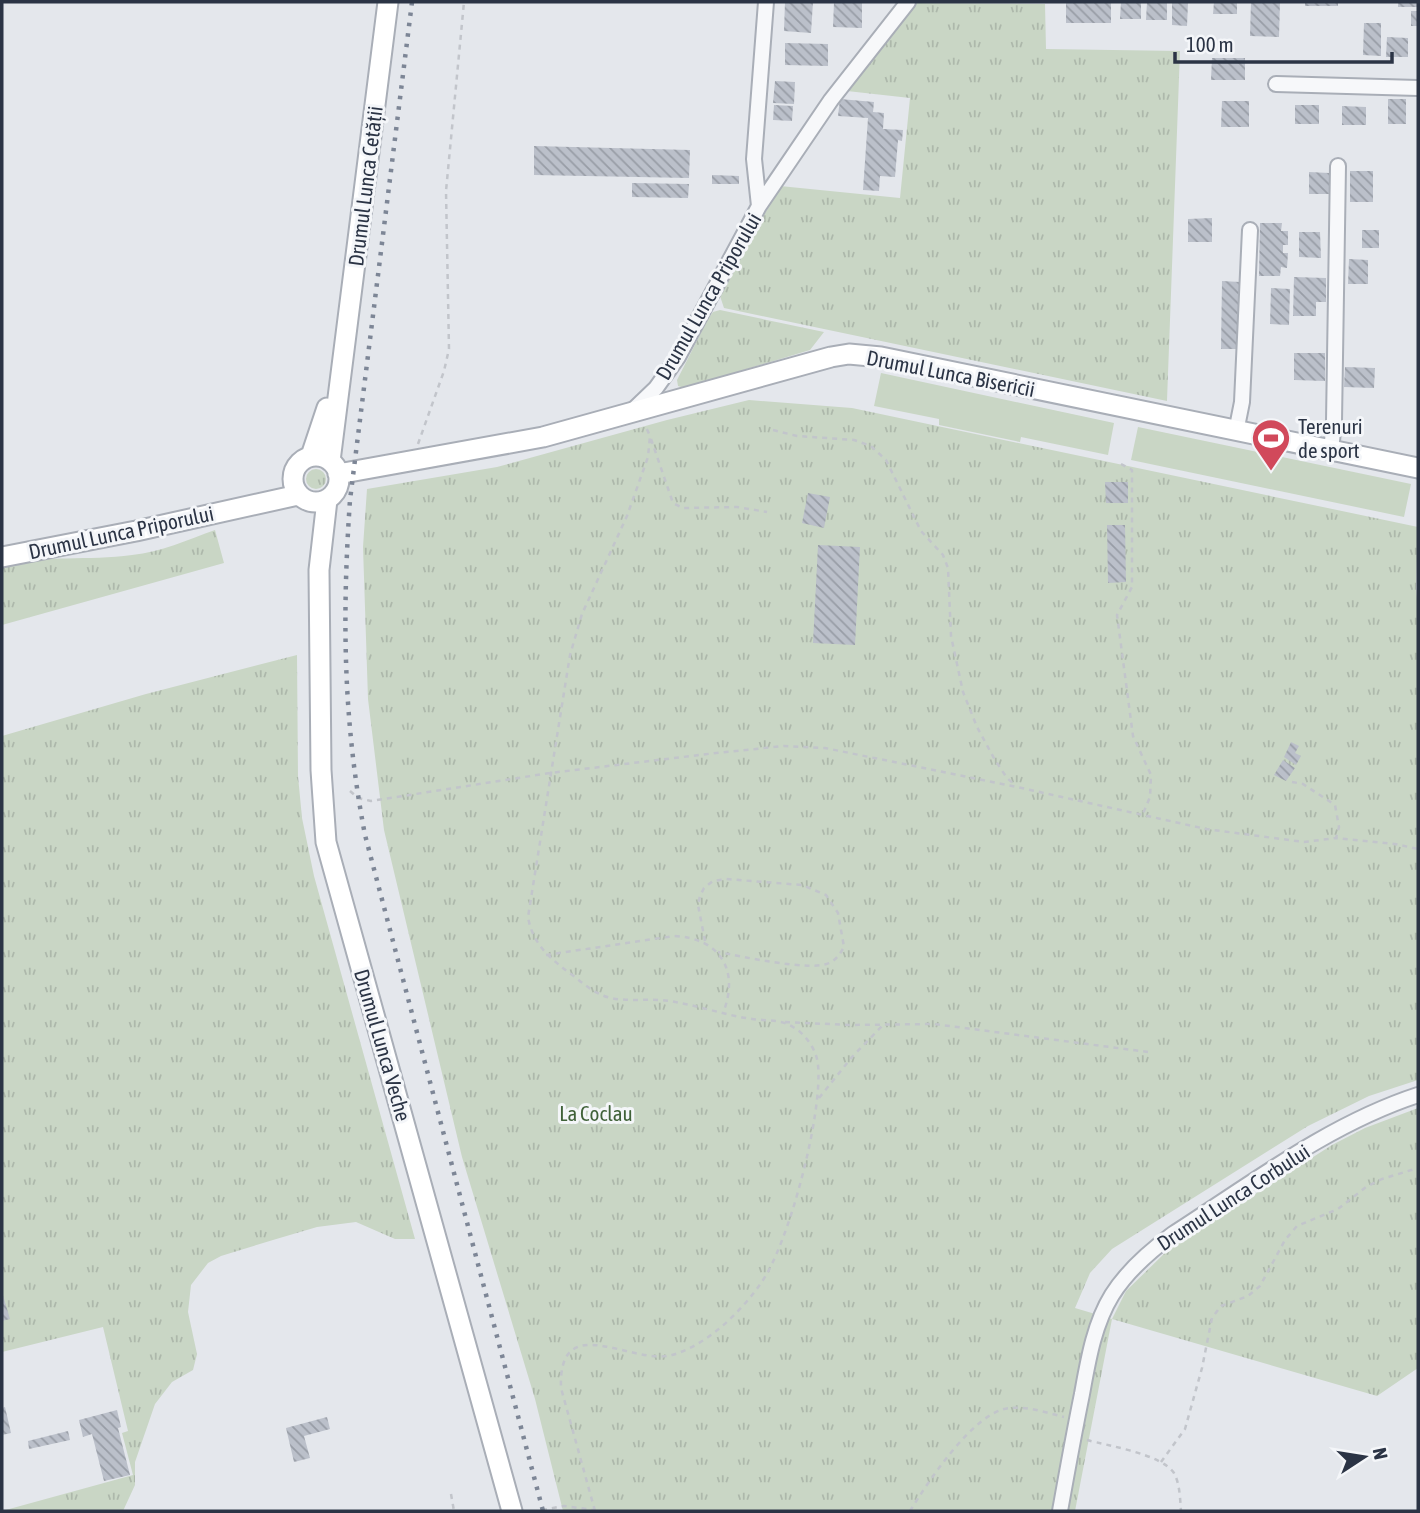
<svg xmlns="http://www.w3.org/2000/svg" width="1420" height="1513" viewBox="0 0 1420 1513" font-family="'Asap Condensed',sans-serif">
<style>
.grass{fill:url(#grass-tufts)}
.pitch{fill:#c9d6c5}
.building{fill:url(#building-back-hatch)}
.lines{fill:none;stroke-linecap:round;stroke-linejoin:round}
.street-casing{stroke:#a9aeb7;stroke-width:18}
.secondary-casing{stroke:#a9aeb7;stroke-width:23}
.path{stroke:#c2c5cb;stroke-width:2.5;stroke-dasharray:5 5;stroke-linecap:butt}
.street{stroke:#f7f8fa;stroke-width:14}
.secondary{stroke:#fff;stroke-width:19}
.rail{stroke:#7d8696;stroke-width:4.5;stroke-dasharray:3.5 7;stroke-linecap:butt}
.labels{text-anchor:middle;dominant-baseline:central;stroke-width:6;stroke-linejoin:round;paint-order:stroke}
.street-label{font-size:21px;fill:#2b3445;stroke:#f4f6f9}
.poi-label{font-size:21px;fill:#2b3445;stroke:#f4f6f9;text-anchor:start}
.park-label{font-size:21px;fill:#3f6138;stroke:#f4f6f9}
</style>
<defs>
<pattern id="grass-tufts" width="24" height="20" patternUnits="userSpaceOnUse" patternTransform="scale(1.75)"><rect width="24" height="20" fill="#c9d6c5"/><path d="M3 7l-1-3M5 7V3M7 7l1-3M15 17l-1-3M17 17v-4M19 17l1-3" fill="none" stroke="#adb8ab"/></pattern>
<pattern id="building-back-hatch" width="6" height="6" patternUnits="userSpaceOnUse" patternTransform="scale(1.75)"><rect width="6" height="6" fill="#bbc0ca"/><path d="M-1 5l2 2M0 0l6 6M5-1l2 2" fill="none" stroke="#989da6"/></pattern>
</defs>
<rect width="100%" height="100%" fill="#e4e7ec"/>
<path class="grass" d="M917 3 1045 4 1046 49 1180 51 1167 401 724 308 720 296 780 186 900 198 910 98 847 91Z
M720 310 824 332 810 350 684 388 678 386 677 380 708 319 713 312Z
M749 400 852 408 1418 527 1416 588 1418 610V1080L1369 1096 1308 1126 1112 1249 1090 1273 1075 1308 1112 1319 1126 1291 1170 1248 1332 1145 1365 1128 1418 1108V1368L1377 1396 1112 1319 1075 1511H563L535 1399 462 1157 384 830 368 699 363 547 367 489 497 467 667 420Z
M306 479a10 10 0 1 1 20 0a10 10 0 1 1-20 0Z
M215 530 224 563 2 625V564C45 555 88 561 132 555 161 552 187 540 215 530Z
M297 655 298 776 302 818 314 876 415 1239H395L356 1222 317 1227 273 1240 221 1256 208 1263 191 1285 188 1312 197 1354 193 1370 172 1382 155 1404 135 1462V1485L123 1511H2L133 1475 122 1433 128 1431 103 1327 2 1352V736L146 694Z"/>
<path class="pitch" d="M881 373 1114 423 1108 455 1021 437 1020 442 939 425V419L874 406Z
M1138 427 1411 484 1404 517 1131 460Z"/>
<path class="building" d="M785 2H813L811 33 784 31Z
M834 2 862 3V28L833 27Z
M1066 2H1111V23H1066Z
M1121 2H1141V19H1120Z
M1147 2H1167V20H1146Z
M1214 2H1237V14H1213Z
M1251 2H1280L1279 37 1250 36Z
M1305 2H1338V6H1305Z
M1398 2H1417V7H1398Z
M1172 3H1188L1187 26 1172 25Z
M1411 11H1418V26H1411Z
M1364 23H1381V56L1363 55Z
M1387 37 1408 38V57H1386Z
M785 43 828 44V66L785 65Z
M1212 58H1245V80H1211Z
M775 81 795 82 794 104 773 103Z
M840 99 874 102 873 112 884 113 883 129 903 130 902 141 898 140 895 177 880 176 879 191 863 190 868 118 838 116Z
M1388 99H1406V124H1388Z
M1222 101H1249V127H1221Z
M774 105 793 106 792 121 773 120Z
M1295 105H1319V124H1295Z
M1342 106 1366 107V125H1342Z
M534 146 690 150 689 178 534 175Z
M1350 171H1373V202H1350Z
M1309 172 1329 173V194H1309Z
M712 175 739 176V184H712Z
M632 183 689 184 688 198 632 197Z
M1212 218V242H1188V219Z
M1260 223H1282L1281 231H1288V245H1283V253H1288L1287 268 1281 267 1280 276H1259Z
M1362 230H1379V248H1362Z
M1299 232H1320L1321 258 1299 257Z
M1349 259 1368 260V284H1348Z
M1294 277 1326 278V302H1316V316H1293Z
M1222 281 1240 282 1239 349H1221Z
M1271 288 1290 289 1289 325 1270 324Z
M1294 353H1325V381L1294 380Z
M1345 367 1375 368 1374 388 1344 387Z
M1105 482H1128V503H1106Z
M808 493 830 497 824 528 802 523Z
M1107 525H1125L1126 582 1108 583Z
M818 545 860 547 855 645 813 643Z
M1291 742 1299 746 1295 753 1301 756 1296 765 1284 757Z
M1283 760 1295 768 1286 781 1274 775Z
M2 1292 10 1319 2 1321Z
M5 1407 11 1433 2 1435V1408Z
M117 1410 121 1427 118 1428 130 1475 104 1481 92 1434 83 1437 79 1420Z
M327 1417 330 1429 304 1436 310 1458 294 1462 286 1428Z
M68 1431 70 1440 29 1449 28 1441Z"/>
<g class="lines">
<g class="street-casing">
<path id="street" d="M1276 84 1418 88
M759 206 754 159 766 2
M632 411 656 388 678 357 759 206 831 100 908 2
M1236 432 1242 402 1250 230
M1331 451 1334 421 1338 166
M1060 1511C1067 1472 1074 1433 1082 1394 1088 1361 1094 1324 1112 1295 1127 1271 1150 1251 1173 1234 1251 1184 1329 1124 1418 1095"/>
</g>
<g class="secondary-casing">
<path id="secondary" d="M293 479a23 23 0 1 1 46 0a23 23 0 1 1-46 0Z
M311 456 327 408
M330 461 388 2
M338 474 543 437 831 357 849 354 881 357 1418 468
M327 500 319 570 321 770 326 842 512 1511
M2 557 136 531 298 495"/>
</g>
<path class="path" d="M773 430 797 436 854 440 871 446 886 460 921 531 943 555 948 568 951 636 963 692 977 727 995 760 1007 778 1015 785
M651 439 673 503 683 508 737 507 767 512
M418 444 444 371 449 349 446 191 464 2
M1121 464 1132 470V587L1117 615 1133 736 1151 775 1150 797 1142 816
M1292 782 1303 784 1335 805 1339 827 1336 838 1395 844 1418 849
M350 791 358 798 371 801 550 773 716 753 784 746 825 748 1017 787 1206 829 1304 842 1336 838
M705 941 698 905 700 896 704 888 713 881 726 879 802 885 826 895 838 913 844 947C840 954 836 960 829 963 811 972 740 956 718 952
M546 955 674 936C720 938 740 970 723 1013
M785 1022 849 1025 934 1024 1148 1052
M819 1098 852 1057 883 1025
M1087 1440C1109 1446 1161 1454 1174 1473 1180 1484 1180 1499 1181 1511
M1161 1462 1185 1429 1202 1368 1212 1318 1221 1306 1248 1296 1260 1286 1285 1240 1297 1226 1338 1209 1366 1187 1382 1179 1418 1168
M451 1494 454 1511
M542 1510 564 1506 594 1510
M595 1511 561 1388C558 1308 632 1366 672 1355 707 1345 740 1313 761 1283 789 1244 823 1113 818 1065 817 1051 806 1034 793 1027 781 1019 766 1021 752 1019 724 1015 697 1005 669 1001 650 998 630 1002 611 998 597 995 586 986 575 977 552 960 533 946 528 917L570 655 582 614 627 516 648 457 650 436 645 425
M910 1511C928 1482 975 1410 1010 1408 1028 1406 1047 1413 1064 1417"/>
<use href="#street" class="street"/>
<use href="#secondary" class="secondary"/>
<path class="rail" d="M412 2 350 500C342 616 343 721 365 835L543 1511"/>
</g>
<defs>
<g id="stadium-pin" transform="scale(2.0125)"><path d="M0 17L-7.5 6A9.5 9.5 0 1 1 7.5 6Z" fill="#d1495b" stroke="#f4f6f9"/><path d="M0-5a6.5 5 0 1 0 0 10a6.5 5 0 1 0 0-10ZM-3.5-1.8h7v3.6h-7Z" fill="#fff"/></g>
</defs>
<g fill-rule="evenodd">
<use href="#stadium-pin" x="1271" y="438"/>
</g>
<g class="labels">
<g class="street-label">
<text transform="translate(365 186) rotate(-83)">Drumul Lunca Cetății</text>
<text transform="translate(708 296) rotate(-60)">Drumul Lunca Priporului</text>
<text transform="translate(951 373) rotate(11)">Drumul Lunca Bisericii</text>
<text transform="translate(121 532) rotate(-12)">Drumul Lunca Priporului</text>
<text transform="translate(383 1045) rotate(74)">Drumul Lunca Veche</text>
<text transform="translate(1233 1197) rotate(-33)">Drumul Lunca Corbului</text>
</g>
<g class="poi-label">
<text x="1298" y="426">Terenuri<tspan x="1298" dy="24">de sport</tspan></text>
</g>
<g class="park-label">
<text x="596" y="1113">La Coclau</text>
</g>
</g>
<rect width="1420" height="1513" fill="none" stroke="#2b3445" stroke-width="7"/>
<g transform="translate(1364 1457) rotate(78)" stroke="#f4f6f9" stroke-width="5" paint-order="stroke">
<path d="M0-5L12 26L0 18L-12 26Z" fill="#2b3445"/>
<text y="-10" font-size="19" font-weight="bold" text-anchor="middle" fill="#2b3445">N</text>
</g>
<path d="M1175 52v10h217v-10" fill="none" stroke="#2b3445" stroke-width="3.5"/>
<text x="1186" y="52" font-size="21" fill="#2b3445" stroke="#f4f6f9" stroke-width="5" paint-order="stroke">100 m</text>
</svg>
